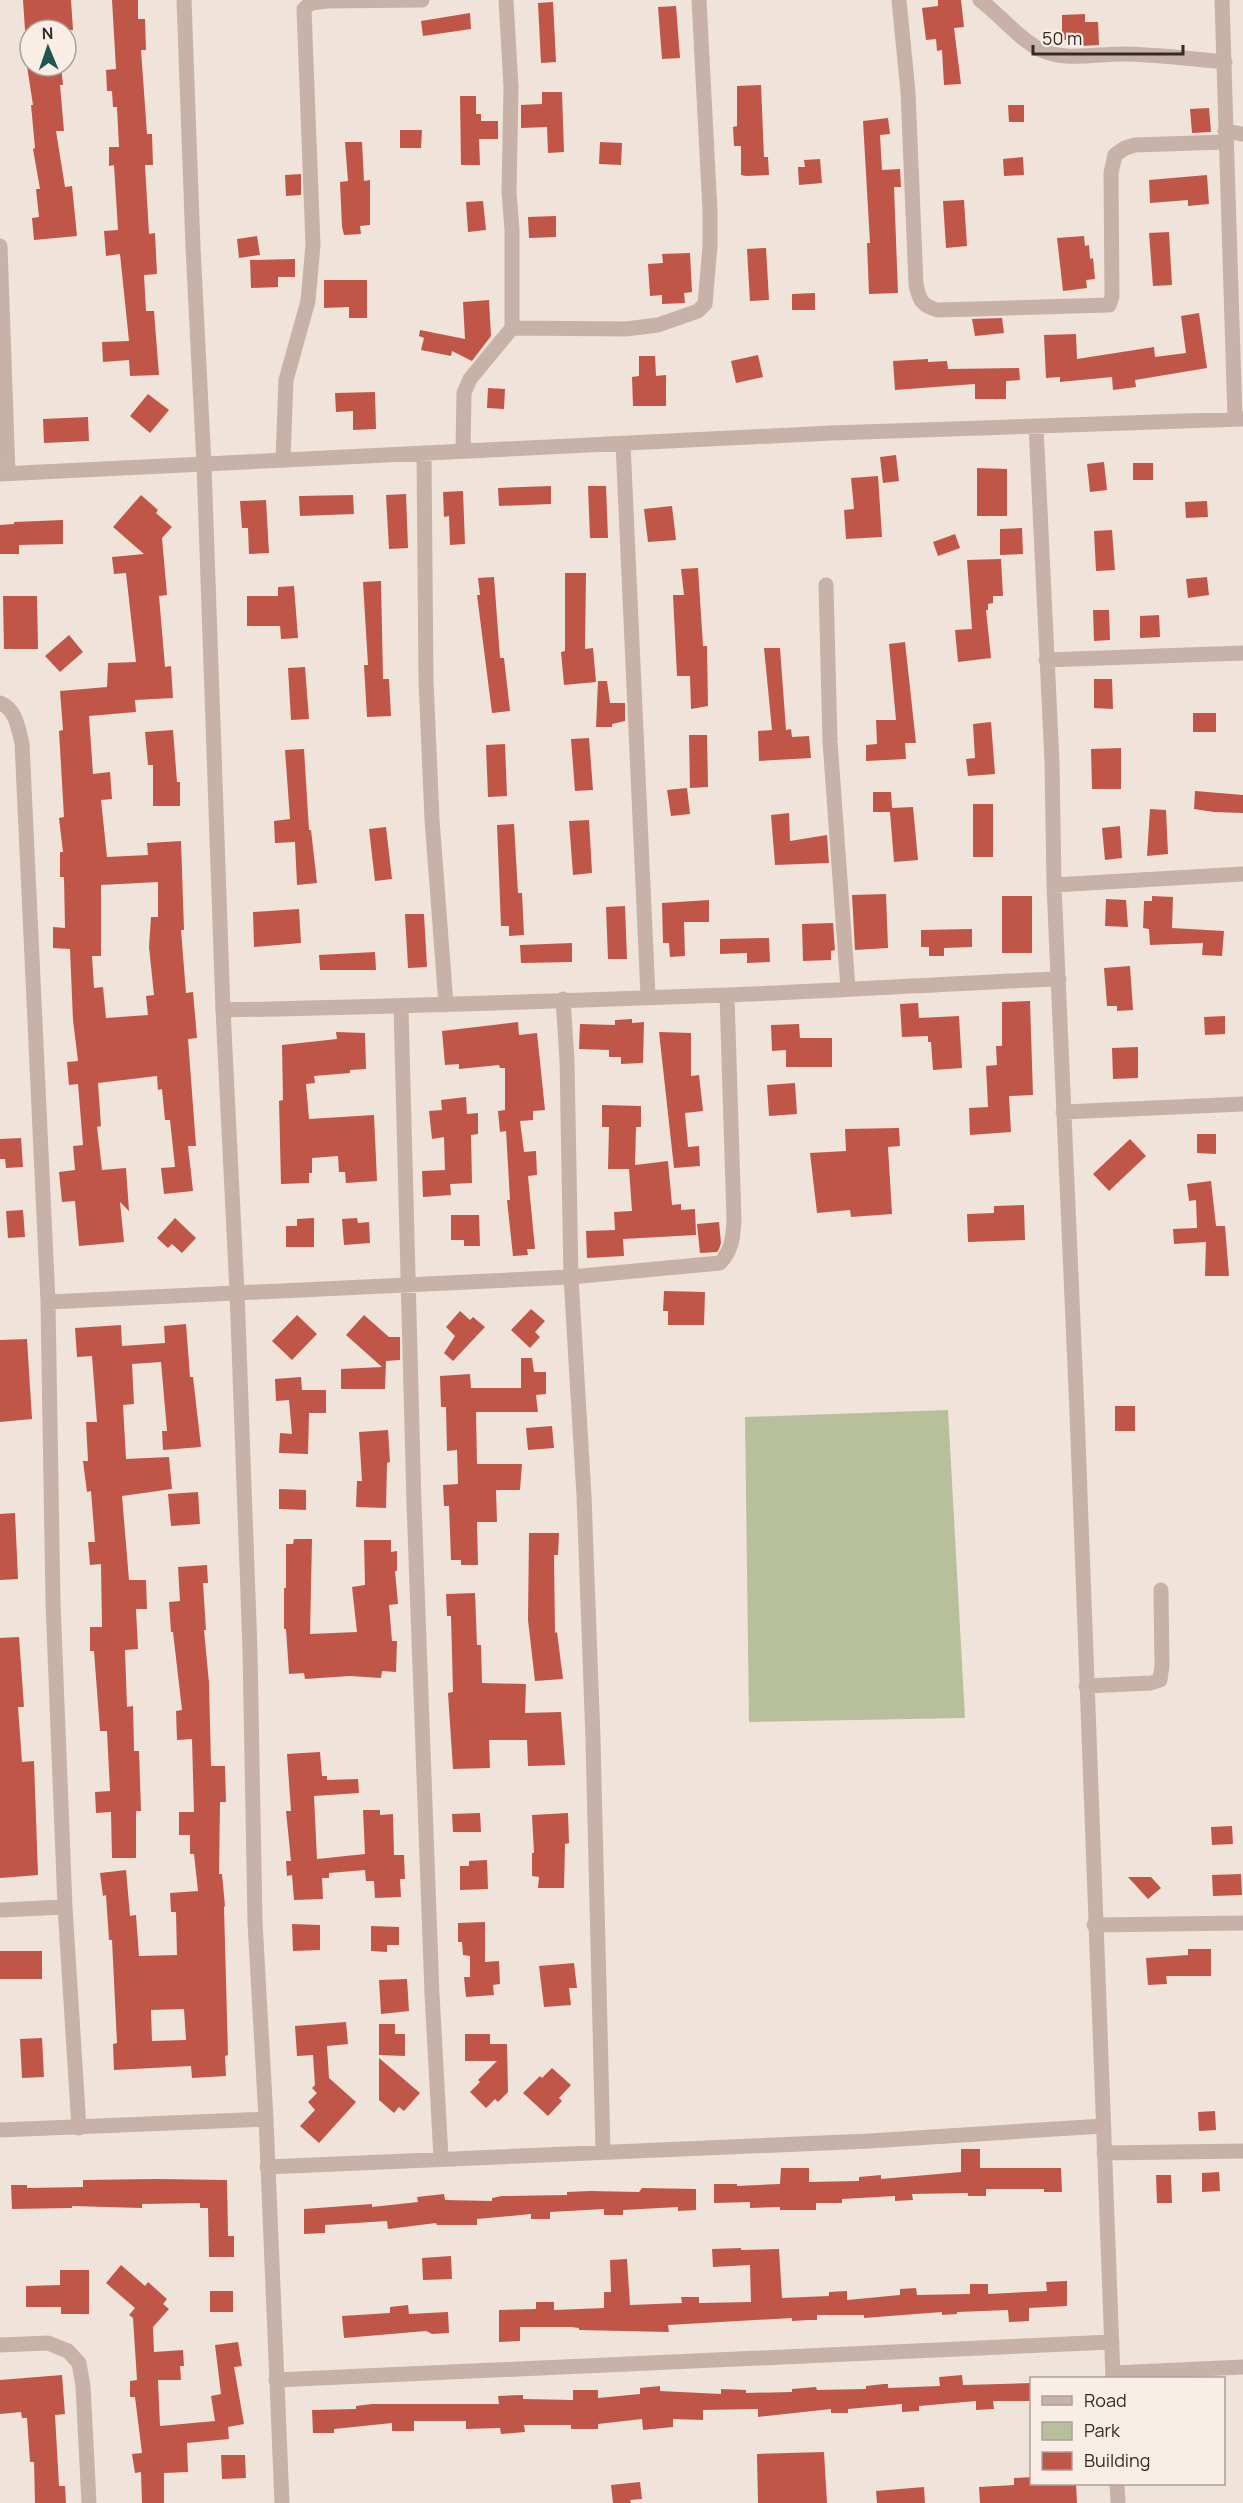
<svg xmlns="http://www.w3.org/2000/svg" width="1243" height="2503" viewBox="0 0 1243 2503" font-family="Manrope,sans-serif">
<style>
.green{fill:#b7bf9b}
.building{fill:#c05648;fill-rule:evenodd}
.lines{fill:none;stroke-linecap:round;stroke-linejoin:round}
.minor{stroke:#c8b2a7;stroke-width:15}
.tertiary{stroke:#c8b2a7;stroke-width:15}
</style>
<rect width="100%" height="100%" fill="#f0e3da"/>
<path class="green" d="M948 1410 965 1718 749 1722 745 1417Z"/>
<path class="building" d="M23 0H71L73 30H25Z
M112 0H138V19H145L146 50H141L147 134H152L153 165H145L149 234 155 233 157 274 144 275 146 311H154L159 375 130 376 129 360 103 362 102 342 129 341 120 254 106 256 104 231 118 230 114 165 109 166V147H119L117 107H113L112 91H107L106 70 116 69Z
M938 0H961L964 27 954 28 961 84 944 85 942 50 937 51 936 39 926 40 922 8 938 6Z
M553 2 556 62 541 63 538 3Z
M676 6 680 58 662 59 658 7Z
M470 13 471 29 423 36 421 21Z
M1085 14V22H1098L1099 45 1079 46V40H1062V15Z
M27 66H61L63 85H60L64 131H56L65 187 72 186 77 236 34 240 32 218 39 217 36 189H40L33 149 35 148 31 105H33Z
M761 85 764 157H768L769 175 746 176 741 175V146H734L733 127 737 126V86Z
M542 92H562L564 152 548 153 547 127 521 128V105L542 104Z
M460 96H476V114H481V121H498V139H479L480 165H461Z
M1008 105H1024V122H1009Z
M1209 108 1211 132 1192 133 1190 109Z
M888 118 890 134 880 135 882 170 900 169 901 187H894L898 293 869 294 867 243H870L863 121Z
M400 130H422L421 148H400Z
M345 142H362L364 181 370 180V225L360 226 361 234 344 235 342 227 340 182 348 181Z
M600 142 622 143 621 165 599 164Z
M1023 157 1024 175 1004 176 1003 159Z
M820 159 822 183 799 185 798 167H805L804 160Z
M301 174V195L286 196 285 175Z
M1207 175 1209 204 1188 206V200L1150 203 1149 180Z
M964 200 967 246 946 248 943 201Z
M483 201 486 230 468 232 466 202Z
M556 216V237L529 238 528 217Z
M1169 232 1172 285 1153 286 1149 233Z
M257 236 260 255 239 258 237 239Z
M1084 236 1085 246 1089 245 1090 259 1093 258 1095 279 1086 280 1087 288 1063 291 1057 238Z
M766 248 769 300 750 301 747 249Z
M690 253 692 292 684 293 685 303 662 304V295L650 296 648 264 663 263 662 254Z
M295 259V277H278V287L251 288 250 260Z
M324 280H367V318H349V307L324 308Z
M815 293V310H792V294Z
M489 300 491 336 472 361 452 351 451 356 421 350 424 338 419 336 420 330 465 339 463 302Z
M1199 313 1207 368 1135 380 1136 387 1113 390 1112 377 1060 382V377L1046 378 1044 335 1076 334 1077 359 1154 347 1155 357 1186 353 1181 316Z
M1002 318 1004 333 975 336 972 319Z
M758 355 763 377 736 383 731 361Z
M639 356H655L656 376 666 375V406H633L632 377 639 376Z
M928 359V362L947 361 948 369 1019 368 1020 380 1006 381V399H975V384L895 390 893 361Z
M488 388 505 389 504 409 487 408Z
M375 392 376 429 353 430V411L336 412 335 393Z
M148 394 169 410 150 433 130 416Z
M88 417 89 441 44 443 43 419Z
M896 455 899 481 883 483 880 457Z
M1104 462 1107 490 1090 492 1087 464Z
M1133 463H1153V480H1133Z
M977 468 1007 469V516H977Z
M878 476 882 537 846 539 844 510 854 509 851 478Z
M551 486V504L499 506 498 488Z
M588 486H606L608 538H590Z
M463 491 465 544 450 545 449 516 444 517 443 492Z
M406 494 408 548 389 549 386 495Z
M141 495 158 510 156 513 172 527 162 538 167 595 159 596 165 667 171 666 173 698 135 700 136 712 89 716 93 774 110 772 112 799 101 800 107 857 148 855 147 843 181 841 184 930H181L186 993 193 992 197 1038 188 1039 196 1146H188L193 1191 164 1194 161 1168 175 1167 170 1120H165L162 1089 158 1090 157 1076 98 1083 101 1126 97 1127 102 1170 126 1168 129 1211 120 1202 124 1242 79 1246 75 1201 62 1202 59 1172 75 1170 73 1146 83 1145 78 1084 69 1085 67 1062 78 1061 73 1020 70 949 53 948V927L65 928 64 877H60V852H63L59 818 64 817 59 731 63 730 60 691 107 687 108 663 136 662 126 573 114 574 112 557 144 554 113 527ZM158 882V917H151L149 947 154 995 146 996 148 1015 106 1018 103 987 94 988 92 956H101V885Z
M353 495 354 514 300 516 299 496Z
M266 500 269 553 249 554 248 528H242L240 501Z
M1207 501 1208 517 1186 518 1185 502Z
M672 506 676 540 648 542 644 509Z
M63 520V544L19 545V554H0V525L14 524V522Z
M1022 528 1023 554 1000 555V529Z
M1112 530 1115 570 1096 571 1094 531Z
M955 534 960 548 938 556 933 542Z
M1001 559 1003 596H993V603L988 604V610H986L991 658 958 662 955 630 972 629 967 560Z
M698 568 703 646H707L708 706 691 709 690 676H677L673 595H684L681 569Z
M565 573H586L585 649 593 648 596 682 564 685 561 652 565 651Z
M494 577 500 658H504L510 711 492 713 477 595H480L478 578Z
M1207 577 1209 595 1188 598 1186 579Z
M381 581 383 679H389L391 716 367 717 364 665H368L363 582Z
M294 586 298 638 281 639 280 626H247V596H278V587Z
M3 596H37L38 649H4Z
M1093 610H1109L1110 640 1094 641Z
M1159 615 1160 637 1140 638V616Z
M69 635 83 652 60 672 45 656Z
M905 642 916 743H905L906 759 866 761V745L877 744 876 720H896L889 644Z
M764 648H780L786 730 791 729 792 737 809 736 811 758 759 761 758 731 772 730Z
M305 667 309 719 291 720 288 668Z
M1094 679H1112L1113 709 1094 708Z
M598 681H607L610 703H625V721L612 724V727H596Z
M1193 713H1216V732H1193Z
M991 722 995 774 968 776 966 759 975 758 973 724Z
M173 730 177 782H180V806H153V765H148L145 732Z
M689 735H707L708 787 690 788Z
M589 738 593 790 575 791 571 739Z
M505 744 507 796 488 797 486 745Z
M1121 748V789H1092L1091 749Z
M304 749 309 830H311L317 883 297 885 295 842 275 843 274 821 290 819 285 750Z
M687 788 690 814 671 816 667 790Z
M1195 791 1243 795V813L1214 812 1194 809Z
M873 792H891L892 808 913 807 918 860 894 862 890 812H873Z
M973 804H993V857H973Z
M1150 809 1166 810 1168 854 1147 856Z
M789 813 790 841 827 835 829 863 775 865 771 815Z
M589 820 592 873 573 875 569 821Z
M514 824 518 893H522L524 935 509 936V926H501L497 825Z
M1120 826 1122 858 1105 860 1102 828Z
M386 827 392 879 375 881 369 829Z
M886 894 888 948 855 950 852 895Z
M1002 896H1032V953H1002Z
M1152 896 1173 897 1172 928 1224 931 1222 956 1202 955 1203 943 1150 945 1149 929 1143 928 1144 901H1152Z
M1106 899 1126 900 1128 927 1105 926Z
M709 900V922H684L685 956 670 957 669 943H663L662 903Z
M625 906 627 959H608L606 907Z
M299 909 301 943 254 947 253 912Z
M405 914H424L427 967 408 968Z
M833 923 835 950 831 951V960L803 961 802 924Z
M972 929V947L944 948V956H929V947H921V930Z
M769 938 770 962 747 963V953L720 954V939Z
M572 943V962L521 963 520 945Z
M375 952 376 970H320L319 955Z
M1130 966 1133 1010 1117 1011V1006H1107L1104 968Z
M1030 1001 1033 1095 1009 1096 1011 1132 970 1135 969 1108 988 1107 986 1066 997 1065 996 1046H1002V1002Z
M918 1003 919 1018 959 1016 962 1068 933 1070 931 1042H928V1036L902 1037 900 1004Z
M1225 1016V1034L1205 1035 1204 1017Z
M632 1019V1023L644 1022 643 1063 621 1064V1057H609V1050L579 1049 580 1024 615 1025V1020Z
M518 1022 519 1035 537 1033 545 1110 533 1111V1120L520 1121 524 1152 536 1151 537 1175 528 1176 535 1249H527L528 1255 513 1256 507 1200H510L506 1131 500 1132 498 1111 505 1110V1068H500L499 1065 459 1069V1064L445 1065 442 1031Z
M799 1024 800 1038H832V1067H786V1050L772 1051 771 1025Z
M336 1032 365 1033 366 1069 350 1070V1073L314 1076 315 1083 306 1084 309 1119 374 1115 377 1181 346 1183 345 1172H339L338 1156 312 1158V1173H309V1183L281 1184 279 1101 283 1100 282 1045 337 1039Z
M659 1032 691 1033V1076L699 1075 703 1111 685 1113 688 1147 699 1146 700 1166 674 1168Z
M1138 1047V1078L1113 1079 1112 1048Z
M795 1083 797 1114 769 1116 767 1085Z
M466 1097 467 1114 478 1113V1134L471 1135 472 1183 450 1184 451 1195 423 1197 422 1171 445 1170 444 1137 432 1139 429 1111 442 1110 441 1100Z
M602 1105 641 1106V1127H636L635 1165 668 1161 672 1205 681 1204V1210L695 1209 696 1235 623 1239 624 1256 587 1258 586 1231 615 1230 614 1212 632 1211 629 1169H608L609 1127H602Z
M899 1128 900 1146 888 1147 892 1214 851 1217 850 1210 817 1213 810 1153 846 1151 845 1129Z
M1197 1134H1216V1154L1197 1153Z
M21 1138 23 1167 6 1168 5 1159H0V1139Z
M1130 1139 1146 1156 1109 1191 1093 1174Z
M1211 1181 1216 1226H1225L1229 1276H1205L1206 1242 1174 1244 1173 1229 1197 1228 1196 1200 1189 1201 1187 1184Z
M1024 1205 1025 1240 968 1242 967 1214 994 1213V1206Z
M23 1210 25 1237 8 1238 6 1211Z
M451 1215H479L480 1246H464V1240H451Z
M175 1218 196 1238 182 1253 172 1244 168 1248 157 1238Z
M314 1218V1247H286V1226H297V1219Z
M357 1218 358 1223 369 1222 370 1243 344 1245 342 1219Z
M719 1222 721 1243 719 1249 717 1252 700 1253 697 1224Z
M664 1291 705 1292 704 1325H668V1311H663Z
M531 1309 545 1321 535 1332 540 1337 530 1348 511 1330Z
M460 1311 470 1320 473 1317 485 1327 453 1361 444 1353 455 1336 446 1327Z
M297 1315 317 1334 292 1360 272 1341Z
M364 1315 389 1337H400V1360L386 1361 385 1389H341V1369L382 1367 346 1335Z
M186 1324 190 1377H193L201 1447 163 1450 162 1431H167L161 1362 132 1364 134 1404 123 1405 126 1459 169 1457 172 1489 122 1496 129 1580H146L147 1609H136L138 1649 125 1650 127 1707 133 1706 134 1751H139L141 1811H136V1858H112L111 1812 96 1813 95 1792 110 1791 107 1731H100L94 1651H90V1627H102L101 1564 90 1565 88 1542H95L91 1491 87 1492 83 1461H88L86 1422H97L92 1356 77 1357 75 1328 121 1325 122 1346 165 1343 164 1326Z
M27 1339 32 1419 0 1422V1340Z
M521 1358H532L534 1372H546V1394L536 1395 538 1412H476L477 1464H522L520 1490H496L497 1522H477L478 1565H461V1560H451L449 1506H444L443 1485 458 1484 457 1450 447 1451 446 1407H441L440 1376 470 1374 471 1388H521Z
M301 1377 302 1390H326V1413H309L308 1454 279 1453 280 1433 292 1434 289 1400 276 1401 275 1379Z
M1115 1406H1135V1431H1115Z
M552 1426 554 1448 528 1450 526 1428Z
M388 1430 390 1462 387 1463 386 1508 356 1507 357 1481H362L359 1432Z
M279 1489 306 1490V1510L279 1509Z
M198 1492 200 1524 171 1526 168 1494Z
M15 1513 18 1579 0 1580V1514Z
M529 1533H559L558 1555H554L555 1633 557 1632 563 1679 535 1681 528 1620Z
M294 1539H312L310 1634 357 1632 352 1587 365 1585 364 1540H391V1552L397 1551V1571H395L398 1604 389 1605 392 1641H397L396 1672 382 1671 381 1678 350 1676 305 1679 304 1673 289 1674 286 1629H284V1588H286V1544H293Z
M207 1565 208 1583H203L206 1630H204L209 1683 211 1766H225L226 1802H220L219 1874H222L225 1906 224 1907 228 2055 225 2056 226 2076 192 2078 191 2066 114 2070 113 2044 117 2043 112 1940H109L106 1895 103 1896 100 1873 126 1870 130 1916 136 1915 139 1956 177 1955 176 1912H171L170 1893 198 1891 194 1854H190V1835H179V1812H194L192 1739 177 1740 176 1711 182 1710 173 1632H171L169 1602 180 1601 178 1567ZM184 2009 186 2040 152 2041 151 2010Z
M475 1593 477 1645H481L482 1683 526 1684 525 1713 561 1712 565 1765 528 1766 527 1740H489L490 1768 453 1769 448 1693 453 1692 451 1616H447L446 1594Z
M19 1637 24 1707H18L22 1762 34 1761 38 1875 0 1878V1638Z
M320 1752 322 1776H327V1780L358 1779 359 1793 314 1796 317 1859 365 1854 363 1810H380V1815L393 1814 394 1855H404L405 1879H400L401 1897 375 1898 374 1881H366L365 1870 329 1873V1878H322L323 1899 294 1900 292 1875 287 1876 286 1861H291L286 1811H291L287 1754Z
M480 1813 481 1832H453L452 1814Z
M568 1813 569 1843 565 1844 564 1888H538L539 1877 532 1876V1853H534L532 1815Z
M1232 1826 1233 1844 1212 1845 1211 1827Z
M487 1860 488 1889 460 1890V1866H469V1861Z
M1241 1874 1242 1895 1213 1896 1212 1875Z
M1128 1877H1151L1161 1888 1148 1899Z
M485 1922V1962L499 1961 500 1984 493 1985 494 1995 466 1997 464 1977H470V1956L463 1955 462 1942H458V1923Z
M292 1924 320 1925V1950L293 1951Z
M371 1926 399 1927V1945H387V1952L371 1951Z
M1188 1949H1211V1976H1166L1167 1984 1148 1985 1146 1958 1188 1955Z
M0 1951H42V1979H0Z
M574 1963 577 1988H569L571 2005 544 2007 539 1966Z
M407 1979 409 2011 381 2014 379 1980Z
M346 2022 348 2044 327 2046 329 2078 356 2102 319 2143 300 2126 315 2110 308 2102 317 2093 312 2088 315 2085 313 2055 297 2056 295 2026Z
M379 2024H395V2034H405V2056L379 2055Z
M465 2034H490V2044H507L508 2092 498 2102 495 2099 486 2108 470 2092 480 2082 478 2080 497 2061H465Z
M42 2038 44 2077 22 2078 20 2039Z
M379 2058 420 2093 404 2111 399 2107 394 2113 379 2100Z
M552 2068 571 2085 559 2098 562 2101 548 2116 523 2093 540 2076 542 2078Z
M1215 2111 1216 2130 1199 2131 1198 2112Z
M961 2149H980V2168H1061L1062 2192H1044V2189H986V2196H968V2193L912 2194 913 2200 895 2201V2196L842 2199V2203H816V2210H780V2207L750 2208V2202L714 2203V2184H737V2186L780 2184 781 2168H809V2182L859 2181V2177L881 2175V2179L961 2172Z
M1219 2172 1220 2191 1202 2192V2173Z
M1156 2175H1171L1172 2203H1157Z
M157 2179 227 2180 228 2236H234V2257H209L208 2208H200V2203L142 2204V2208L72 2206V2208L12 2209 11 2185H27V2188L83 2187V2180Z
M642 2188 696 2189V2210L678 2211V2207L623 2210V2215H604V2209L550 2212V2219H531V2214L477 2219V2225H437L436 2223 388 2229 387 2221 325 2225V2233L304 2234V2209L372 2204V2207L418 2202 417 2197 444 2194 445 2200 492 2201V2198L502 2196 567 2195V2192L590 2191 639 2192Z
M741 2248V2250L779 2249 782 2298 829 2296V2292L847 2291V2300L900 2295V2289L916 2288 917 2295 970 2294V2284H988V2294L1047 2291 1046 2282 1067 2281V2306L1029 2308V2321L1009 2322 1008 2310 957 2312V2314L942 2315V2312L864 2318V2315H817V2320H809L792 2321V2318L668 2325 669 2332 579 2330V2328L571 2327H520V2341L499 2342V2310L536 2309V2302H554V2310L604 2308V2292H611L610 2260 627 2259 630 2305 682 2303 681 2297H699V2303L751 2302 750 2265 713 2267 712 2249Z
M451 2256 452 2279 423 2280 422 2258Z
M121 2265 145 2286 148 2282 167 2299 163 2304 169 2309 153 2327 154 2352 183 2350 184 2366H180L181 2380H158L160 2426 215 2421 211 2396 221 2394 215 2345 238 2342 242 2366 234 2367 244 2424 228 2427 229 2439 187 2443 188 2472 164 2473V2503H142L141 2472 135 2473 132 2454 142 2453 135 2397H130V2381L137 2380 133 2318 129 2315 135 2308 106 2283Z
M60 2270H89V2314H61V2307H26V2286L60 2285Z
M210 2291H233V2312H210Z
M408 2305 409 2314 448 2312 449 2333 432 2334 426 2331 344 2338 342 2316 390 2313V2307Z
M62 2375 65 2414 55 2415 59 2486H65L66 2503H35L34 2462H30L27 2418H22L21 2412 0 2414V2380Z
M962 2375 963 2385 1031 2383V2401H993L994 2409 976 2410V2401L919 2406V2411L902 2412V2404L848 2409V2413H831V2409L758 2417V2409L703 2410V2420L673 2419V2427L643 2430 642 2419 598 2424V2429H571V2425H524L525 2432 501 2434 500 2428 466 2429V2421H414V2431H392V2423L334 2429V2433H313L312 2410 356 2409V2406L372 2404H499L498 2396 523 2395V2399L573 2400V2390H598V2398L640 2394V2388L660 2386V2391L721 2394V2389L746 2390V2393L792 2392V2389L816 2387 817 2390 866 2389V2386L884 2384H888V2388L940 2386 939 2377Z
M824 2452 827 2503H758L757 2454Z
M221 2455H245L246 2478 222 2479Z
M1032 2477V2484H1076L1077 2503H980L979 2487 1014 2485V2478Z
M640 2482 642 2499 630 2500 631 2503H613L611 2485Z
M924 2487 925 2503H877L876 2491Z"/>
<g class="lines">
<path class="minor" d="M899 0 908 92 916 284C919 300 922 306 938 310L1109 305 1112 297 1111 173 1115 155 1125 148 1135 145 1225 142
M980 0C999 14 1020 40 1041 50 1067 62 1100 53 1128 54 1160 55 1193 59 1225 62
M1222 0 1235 419
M1225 131 1243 134
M0 246 8 474
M512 328 626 329 658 325 698 311 705 304 710 246V211L699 0
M1036 426 1052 762 1054 885 1077 1413 1113 2378
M623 443 648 996
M463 451 464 393 470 379 512 328V230L509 192 511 87 506 0
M424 453 426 681 432 819 446 1005
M283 459 286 380 308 301 313 245 304 9 311 3 327 1 422 0
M0 474 832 433 1243 419
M826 585 830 742 848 989
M1046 660 1243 653
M0 703C16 709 18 728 22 743L48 1302 53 1602 65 1907 79 2128
M1054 885 1243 874
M563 999 567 1060 571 1277 584 1496 593 1739 603 2151
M401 1007 414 1504 432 1994 441 2158
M223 1010C391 1007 559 1001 727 995 838 991 948 983 1059 979
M1063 1112 1243 1104
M48 1302 571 1277 720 1263C732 1250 733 1238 734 1220L727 995
M1086 1686 1151 1683 1160 1680 1162 1666 1161 1590
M0 1910 65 1907
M1094 1925 1243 1923
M1104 2153 1243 2151
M267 2167 869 2141 1103 2126
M0 2345 48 2343 68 2351 79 2363 83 2386 89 2503
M1113 2373 1243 2367
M276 2380 1112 2342
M1117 2484 1118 2503"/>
<path class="tertiary" d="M184 0 193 247 204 465 223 1010 237 1292 250 1650 255 1922 266 2119 282 2503
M0 2130 266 2119"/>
</g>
<rect x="1030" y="2377" width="195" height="108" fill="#f8eee6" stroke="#aaa09a" stroke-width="1.5"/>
<rect x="1042" y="2396" width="30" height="9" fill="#c8b2a7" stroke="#aaa09a" stroke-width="1.5"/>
<text x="1084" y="2407" font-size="18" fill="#342a27">Road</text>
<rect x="1042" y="2422" width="30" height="18" fill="#b7bf9b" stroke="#aaa09a" stroke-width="1.5"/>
<text x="1084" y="2437" font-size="18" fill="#342a27">Park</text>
<rect x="1042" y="2452" width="30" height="18" fill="#c05648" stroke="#aaa09a" stroke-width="1.5"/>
<text x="1084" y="2467" font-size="18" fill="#342a27">Building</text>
<g transform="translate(48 48) rotate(358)"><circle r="28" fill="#f8eee6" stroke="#aaa09a" stroke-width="1.5"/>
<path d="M0-4.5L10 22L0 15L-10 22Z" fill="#1f5451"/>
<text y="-9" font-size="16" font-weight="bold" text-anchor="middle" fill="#342a27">N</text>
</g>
<path d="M1033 45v9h150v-9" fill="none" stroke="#342a27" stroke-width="3"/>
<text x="1042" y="45" font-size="18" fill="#342a27" stroke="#f8eee6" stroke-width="4.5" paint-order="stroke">50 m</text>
</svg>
